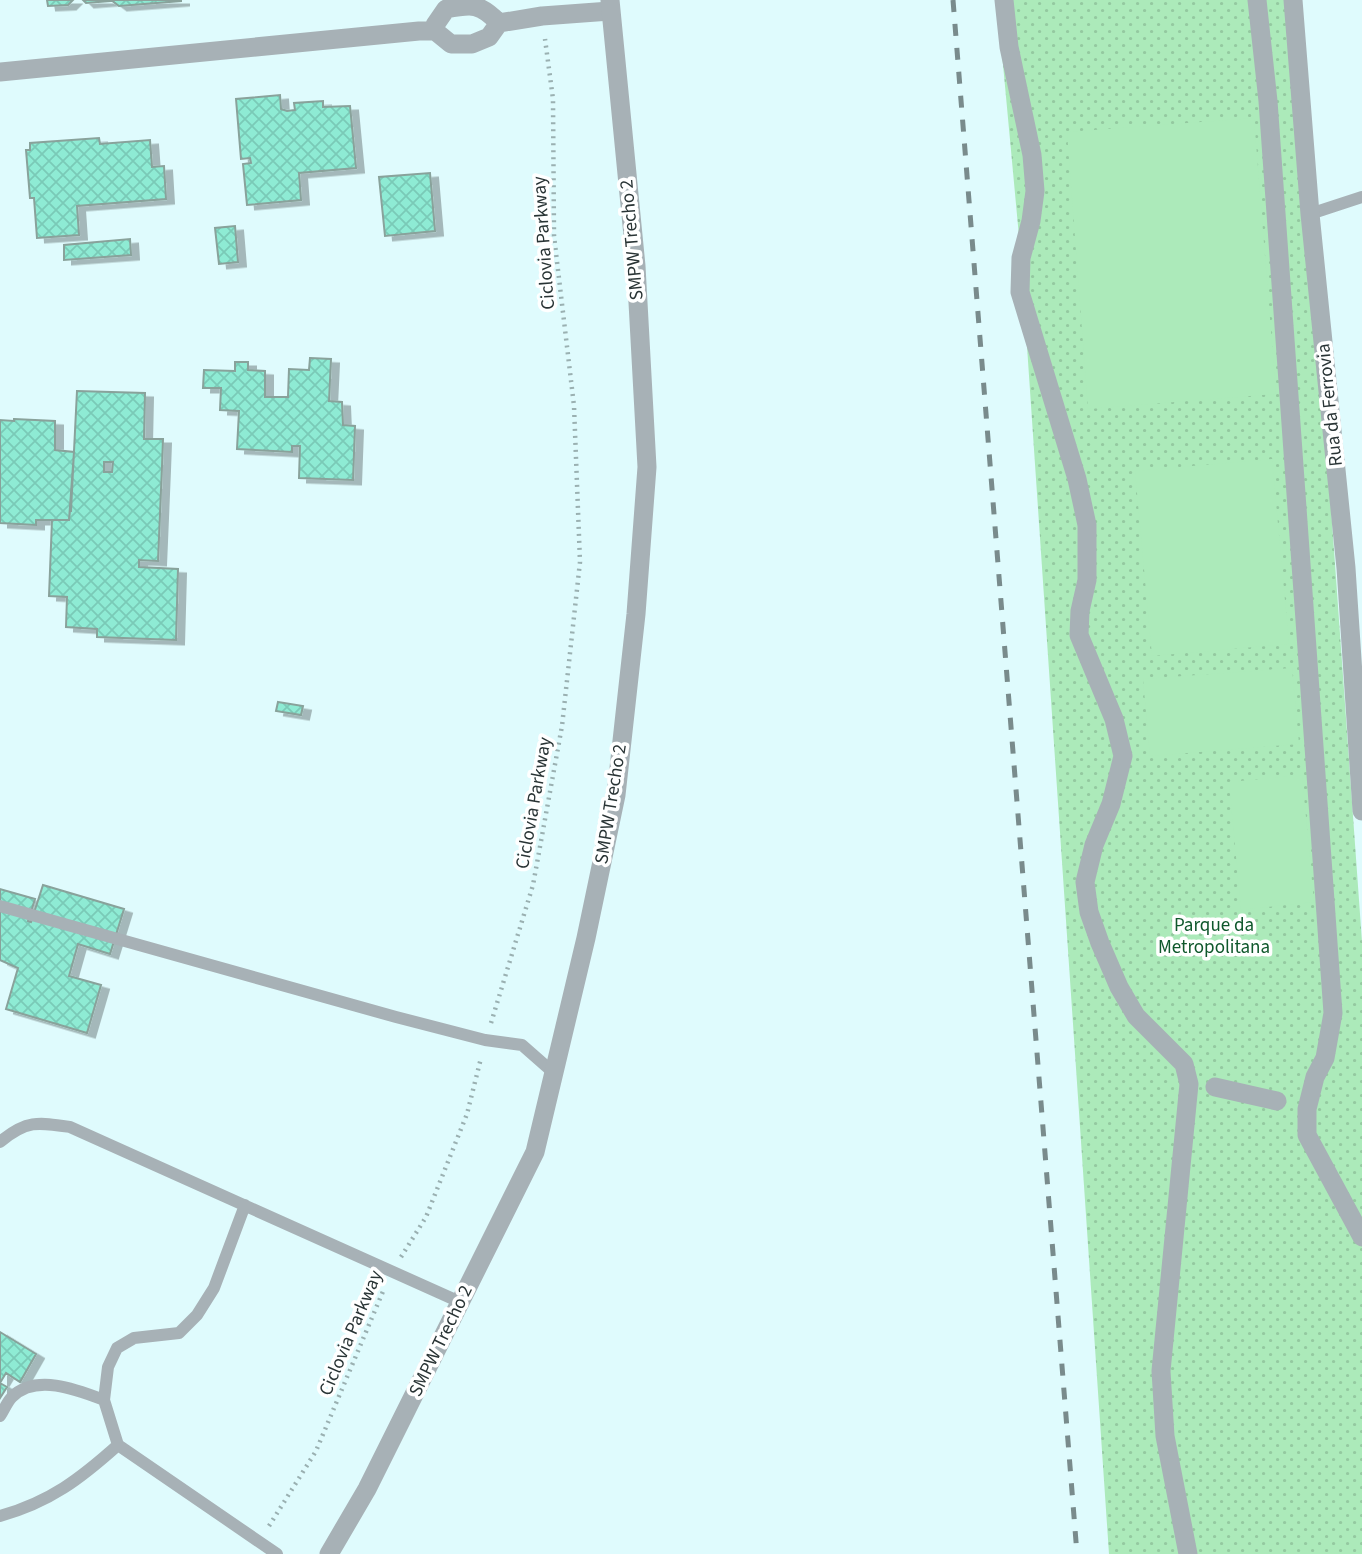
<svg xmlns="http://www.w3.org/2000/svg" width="1362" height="1554" viewBox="0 0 1362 1554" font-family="'Source Sans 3',sans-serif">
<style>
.grass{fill:url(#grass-dots)}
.garden{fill:#aceaba}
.building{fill:url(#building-cross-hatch);stroke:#89a29b;stroke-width:2;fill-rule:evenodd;filter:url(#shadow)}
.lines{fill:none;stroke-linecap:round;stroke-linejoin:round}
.path{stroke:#9ab0b1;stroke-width:4.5;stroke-dasharray:2 5;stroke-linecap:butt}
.service{stroke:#a7b1b6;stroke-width:12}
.pedestrian{stroke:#a7b1b6;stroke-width:19}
.minor{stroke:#a7b1b6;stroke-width:19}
.tertiary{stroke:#a7b1b6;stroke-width:19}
.rail{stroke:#798b8c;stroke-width:5;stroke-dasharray:12 12;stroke-linecap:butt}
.labels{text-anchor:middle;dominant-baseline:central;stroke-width:7;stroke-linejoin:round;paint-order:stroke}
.street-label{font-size:19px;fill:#293435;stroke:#fff}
.park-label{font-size:19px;fill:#0f582c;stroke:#fff}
</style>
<defs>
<pattern id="grass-dots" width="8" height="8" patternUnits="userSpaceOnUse" patternTransform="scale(1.75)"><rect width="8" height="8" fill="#aceaba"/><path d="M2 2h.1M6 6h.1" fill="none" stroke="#94c9a0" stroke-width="1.8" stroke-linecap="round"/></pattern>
<pattern id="building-cross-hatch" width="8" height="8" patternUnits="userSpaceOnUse" patternTransform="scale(1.75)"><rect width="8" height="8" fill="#8eebd4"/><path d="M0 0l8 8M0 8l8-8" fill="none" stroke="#7acab7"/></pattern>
<filter id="shadow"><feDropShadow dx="8" dy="4.5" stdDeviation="0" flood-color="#0004"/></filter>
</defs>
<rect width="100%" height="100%" fill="#dffbfd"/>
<path class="grass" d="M997 0H1287L1310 214 1362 942V1554H1109L1021 258Z"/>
<path class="garden" d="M1254 118 1276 394 1088 409 1067 132Z
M1272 459 1289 644 1152 656 1135 471Z
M1292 668 1299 744 1150 756 1143 679Z
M1302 775 1314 902 1241 910 1229 782Z"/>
<path class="building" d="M47 0H73L68 5 48 6Z
M83 0H110V1L86 3Z
M111 0H181V1L119 6Z
M280 95 281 109 287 111 295 110 294 103 323 101V107L350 106 356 168 299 173 301 200 247 205 243 164 251 163 250 158 241 159 236 99Z
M99 138 100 144 150 140 152 167 164 166 166 199 77 206 79 235 37 238 34 198H30L26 150H30V143Z
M430 173 435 231 385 236 379 177Z
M235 226 238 262 219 264 215 228Z
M130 239 131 255 64 260V245Z
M310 358 331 359 329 401 342 402 343 425 355 426 353 480 299 478 300 446H292V452L237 449 239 411 220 410 221 388H203L204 370 235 371V362H248V370L265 371V397H288L289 369 309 370Z
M77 391 145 393 144 439H163L162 466 158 561 139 560V567L178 569 176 640 97 637V629L66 627 67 597 49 596 52 520H69L70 511H71ZM104 462H113L112 472H104Z
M14 419 55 421V450L74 452 69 520H36V525L0 523V420L14 421Z
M278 702 303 706 301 715 276 711Z
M43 885 124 909 110 954 78 944 69 976 101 985 87 1033 6 1009 18 968 0 960V889L35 899 28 921 31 922Z
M0 1332 36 1354 20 1382 6 1373 0 1383Z
M0 1383 7 1387 0 1398Z"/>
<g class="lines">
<path class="path" d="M491 1023 533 885 562 726 580 562 574 406 554 236 553 99 545 39
M401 1257 426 1217 467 1114 481 1058
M269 1526 316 1451 384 1289"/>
<path class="service" d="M1310 214 1362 197
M0 906 396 1017 485 1040 522 1045 555 1074
M0 1142C26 1120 38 1122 70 1127L460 1302
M245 1205 214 1288 197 1315 179 1333 134 1338 117 1348 108 1367 104 1400 118 1445 277 1554
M0 1416C4 1410 7 1402 12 1397 36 1373 78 1390 104 1400
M0 1516C50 1502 80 1479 118 1445"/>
<path class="pedestrian" d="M1004 0 1009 47 1032 155 1035 191 1031 221 1021 258 1020 292 1077 479 1087 525V580L1080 611 1079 635 1114 719 1123 756 1111 804 1094 845 1085 882 1089 912 1100 943 1119 987 1136 1016 1184 1064 1189 1084 1161 1371 1165 1436 1188 1554
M1257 0 1268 101 1333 1013 1325 1058 1315 1077 1307 1109V1135L1362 1237
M1215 1087 1277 1101"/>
<path class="minor" d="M435 31V25L446 9C472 4 480 3 499 23
M0 72 419 31H435L451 44H472L489 37 499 23 542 16 610 11"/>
<path class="tertiary" d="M1293 0 1310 214 1346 568 1362 811
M329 1554 367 1489 535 1152 586 938 616 795 636 614 647 467 636 266 610 0"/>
<path class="rail" d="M953 0 1077 1554"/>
</g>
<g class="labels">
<g class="street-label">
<text transform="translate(632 240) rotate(-95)">SMPW Trecho 2</text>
<text transform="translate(544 243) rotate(-94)">Ciclovia Parkway</text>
<text transform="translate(1330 405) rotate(-96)">Rua da Ferrovia</text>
<text transform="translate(534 803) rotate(-80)">Ciclovia Parkway</text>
<text transform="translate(611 804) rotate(-81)">SMPW Trecho 2</text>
<text transform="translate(351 1333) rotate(-67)">Ciclovia Parkway</text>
<text transform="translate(441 1341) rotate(-64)">SMPW Trecho 2</text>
</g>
<g class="park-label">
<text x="1214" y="925">Parque da<tspan x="1214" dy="22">Metropolitana</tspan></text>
</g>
</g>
</svg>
